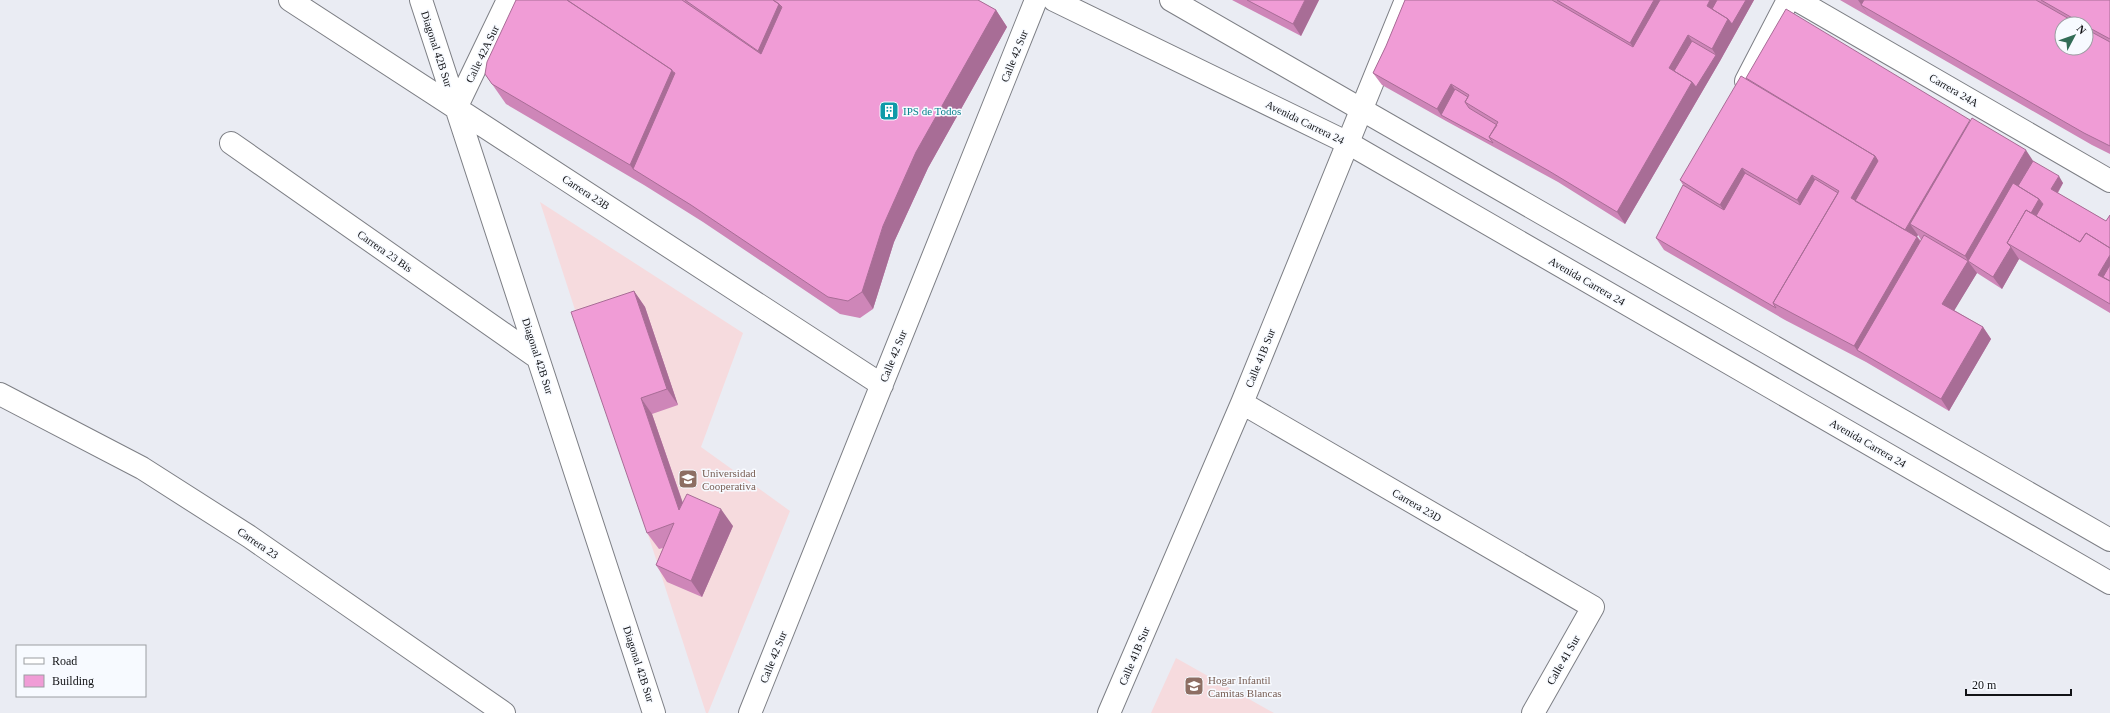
<svg xmlns="http://www.w3.org/2000/svg" width="2110" height="713" viewBox="0 0 2110 713" font-family="Georgia,serif">
<style>
.education{fill:#f6dbde}
.lines{fill:none;stroke-linecap:round;stroke-linejoin:round}
.street-casing{stroke:#7d7f85;stroke-width:24}
.secondary-casing{stroke:#7d7f85;stroke-width:24}
.street{stroke:#fff;stroke-width:22}
.secondary{stroke:#fff;stroke-width:22}
.wall{fill:#ce86b8;fill-rule:evenodd}
.shaded-wall{fill:#a86d96}
.building{fill:#f09cd6;stroke:#a86d96}
.labels{text-anchor:middle;dominant-baseline:central;stroke-width:3;stroke-linejoin:round;paint-order:stroke}
.street-label{font-size:11px;fill:#121316;stroke:#f7faff}
.culture-label{font-size:11px;fill:#0d838f;stroke:#f7faff;text-anchor:start}
.education-label{font-size:11px;fill:#785e54;stroke:#f7faff;text-anchor:start}
</style>
<rect width="100%" height="100%" fill="#eaecf3"/>
<path class="education" d="M540 202 743 333 701 447 790 511 708 713H706Z
M1176 658 1274 713H1151Z"/>
<g class="lines">
<g class="street-casing">
<path id="street" d="M290 0 882 385
M421 0 654 713
M1797 0 2110 181
M1746 81 1788 0
M456 108 508 0
M231 143 538 358
M0 394 142 468 250 537 504 713
M1242 403 1593 607 1533 713
M750 713 1036 0
M1109 713 1242 403 1406 0"/>
</g>
<g class="secondary-casing">
<path id="secondary" d="M1054 0 1348 143 2110 583
M1171 0 2110 540"/>
</g>
<use href="#street" class="street"/>
<use href="#secondary" class="secondary"/>
</g>
<path class="wall" d="M516 0H978L996 10 1007 27 928 168 894 242 873 309 860 318 840 314 703 222 644 185 506 104 485 74Z
M1232 0H1319L1301 36Z
M1405 0H1754L1720 61 1625 224 1558 182 1446 121 1382 85 1373 73 1386 46Z
M1840 0H2110V154L2092 145ZM2062 24H2086V48Z
M1746 78 2033 161 2063 183 2058 193 2106 221 2110 215V313L2019 259 2002 289 1977 273 1954 310 1983 327 1991 339 1949 411 1866 362 1785 320 1664 250 1656 238 1683 185 1680 180ZM1918 235 1921 240V241L1917 236Z
M634 291 645 307 678 405 652 414 683 503 733 526 702 597 667 582 656 565 663 548 659 549 647 533Z"/>
<path class="shaded-wall" d="M1305 0H1319L1301 36 1293 24Z
M1654 0H1675L1642 59 1630 43Z
M1710 0H1726L1717 15 1707 6Z
M1746 0H1754L1720 61 1712 49 1728 19Z
M1858 0H1879L1861 5 1869 16Z
M779 4 793 24 772 71 758 51Z
M996 10 1007 27 928 168 894 242 873 309 862 292 883 226 916 152Z
M1688 35 1696 47 1679 77 1669 68Z
M1716 55 1720 61 1625 224 1617 212 1692 82Z
M672 70 686 90 633 169 630 165Z
M1451 84 1460 96 1441 115 1437 109Z
M1970 120 1920 230 1910 224 1918 235 1912 244 1904 232Z
M2026 150 2037 167 1968 261 1977 273 1951 316 1942 304 1968 261 1965 256Z
M1875 156 1887 173 1865 209 1851 198Z
M1742 168 1754 184 1732 222 1720 205Z
M1812 175 1823 191 1808 217 1797 200Z
M2059 176 2063 183 2056 195 2051 189Z
M2039 199 2047 211 2012 245Z
M1917 237 1929 253 1857 350 1854 346Z
M2011 247 2019 259 2002 289 1993 277Z
M2110 255V284L2098 275Z
M634 291 645 307 678 405 667 389Z
M1983 327 1991 339 1949 411 1941 399Z
M641 398 652 414 691 527 679 510Z
M721 509 733 526 702 597 691 581Z"/>
<path class="building" d="M516 0H567L672 70 630 165 492 84 485 74 487 62Z
M567 0H682L761 54 782 7 779 4 773 0H978L996 10 916 152 883 226 862 292 848 301 828 297 691 205 633 169 675 73 672 71V70Z
M685 0H773L779 4 758 51Z
M1247 0H1305L1293 24Z
M1405 0H1552L1633 47 1660 0H1710L1707 6 1728 19 1712 49 1688 35 1669 68 1692 82 1617 212 1549 171 1489 137 1498 122 1465 102 1469 95 1451 84 1437 109 1373 73 1386 46Z
M1557 0H1654L1630 43Z
M1717 0H1746L1732 24 1728 19 1712 9Z
M1864 0H2036L2078 24H2062V48H2086V29L2110 42V146L2084 133 1861 5Z
M2041 0H2110V39L2086 26V24H2083Z
M1786 9 1970 120 1905 230 1855 201 1878 161 1875 156 1746 78Z
M1692 41 1716 55 1696 87 1692 82 1674 71Z
M1741 76 1875 156 1851 198 1917 237 1854 346 1773 303 1839 191 1812 175 1797 200 1742 168 1720 205 1680 180Z
M1455 89 1468 97 1465 102 1469 108 1497 125 1489 137 1493 143 1441 115Z
M1972 118 2026 150 1965 256 1910 224Z
M2033 161 2059 176 2051 189 2106 221 2110 215V248L2086 233 2080 242 2036 216 2043 204 2039 199 2018 186Z
M1745 173 1800 205 1815 179 1838 193 1773 303 1776 308 1656 238 1683 185 1724 210Z
M2013 183 2039 199 2031 213 2026 210 2007 243 2011 247 1993 277 1968 261Z
M2026 210 2080 242 2086 233 2110 248V255L2098 275 2110 281V304L2007 243Z
M1924 235 1968 261 1942 304 1983 327 1941 399 1857 350Z
M2110 265V281L2103 277Z
M634 291 667 389 641 398 679 510 687 494 721 509 691 581 656 565 674 523 647 533 571 312Z"/>
<defs>
<g id="building-square" transform="scale(1)"><rect x="-9" y="-9" width="18" height="18" rx="4" fill="#0f9aa8" stroke="#f7faff"/><path d="M-4-6H4V6H1V3H-1V6H-4ZM-2.5-4.3h1.7v1.8h-1.7ZM.8-4.3h1.7v1.8H.8ZM-2.5-1h1.7V.8h-1.7ZM.8-1h1.7V.8H.8Z" fill="#fff"/></g>
<g id="university-square" transform="scale(1)"><rect x="-9" y="-9" width="18" height="18" rx="4" fill="#8d6e63" stroke="#f7faff"/><path d="M0-5L7-2L0 1L-7-2ZM-4 1L0 2.5L4 1V4Q0 6-4 4Z" fill="#fff"/></g>
<g id="school-square" transform="scale(1)"><rect x="-9" y="-9" width="18" height="18" rx="4" fill="#8d6e63" stroke="#f7faff"/><path d="M0-5L7-2L0 1L-7-2ZM-4 1L0 2.5L4 1V4Q0 6-4 4Z" fill="#fff"/></g>
</defs>
<g fill-rule="evenodd">
<use href="#building-square" x="889" y="111"/>
<use href="#university-square" x="688" y="479"/>
<use href="#school-square" x="1194" y="686"/>
</g>
<g class="labels">
<g class="street-label">
<text transform="translate(437 49) rotate(72)">Diagonal 42B Sur</text>
<text transform="translate(482 54) rotate(-64)">Calle 42A Sur</text>
<text transform="translate(1014 56) rotate(-68)">Calle 42 Sur</text>
<text transform="translate(1954 90) rotate(30)">Carrera 24A</text>
<text transform="translate(1305 122) rotate(26)">Avenida Carrera 24</text>
<text transform="translate(586 192) rotate(33)">Carrera 23B</text>
<text transform="translate(385 251) rotate(35)">Carrera 23 Bis</text>
<text transform="translate(1587 281) rotate(30)">Avenida Carrera 24</text>
<text transform="translate(538 356) rotate(72)">Diagonal 42B Sur</text>
<text transform="translate(893 356) rotate(-68)">Calle 42 Sur</text>
<text transform="translate(1260 358) rotate(-68)">Calle 41B Sur</text>
<text transform="translate(1868 443) rotate(30)">Avenida Carrera 24</text>
<text transform="translate(1417 505) rotate(30)">Carrera 23D</text>
<text transform="translate(258 543) rotate(34)">Carrera 23</text>
<text transform="translate(1134 656) rotate(-67)">Calle 41B Sur</text>
<text transform="translate(773 657) rotate(-68)">Calle 42 Sur</text>
<text transform="translate(1563 660) rotate(-60)">Calle 41 Sur</text>
<text transform="translate(639 664) rotate(72)">Diagonal 42B Sur</text>
</g>
<g class="culture-label">
<text x="903" y="111">IPS de Todos</text>
</g>
<g class="education-label">
<text x="702" y="473">Universidad<tspan x="702" dy="13">Cooperativa</tspan></text>
<text x="1208" y="680">Hogar Infantil<tspan x="1208" dy="13">Camitas Blancas</tspan></text>
</g>
</g>
<rect x="16" y="645" width="130" height="52" fill="#f7faff" stroke="#9b9ea2"/>
<rect x="24" y="658" width="20" height="6" fill="#ffffff" stroke="#9b9ea2"/>
<text x="52" y="665" font-size="12" fill="#121316">Road</text>
<rect x="24" y="675" width="20" height="12" fill="#f09cd6" stroke="#9b9ea2"/>
<text x="52" y="685" font-size="12" fill="#121316">Building</text>
<g transform="translate(2074 36) rotate(49)"><circle r="19" fill="#f7faff" stroke="#9b9ea2"/>
<path d="M0-3L7 15L0 10L-7 15Z" fill="#326c56"/>
<text y="-6" font-size="11" font-weight="bold" text-anchor="middle" fill="#121316">N</text>
</g>
<path d="M1966 689v6h105v-6" fill="none" stroke="#121316" stroke-width="2"/>
<text x="1972" y="689" font-size="12" fill="#121316" stroke="#f7faff" stroke-width="3" paint-order="stroke">20 m</text>
</svg>
